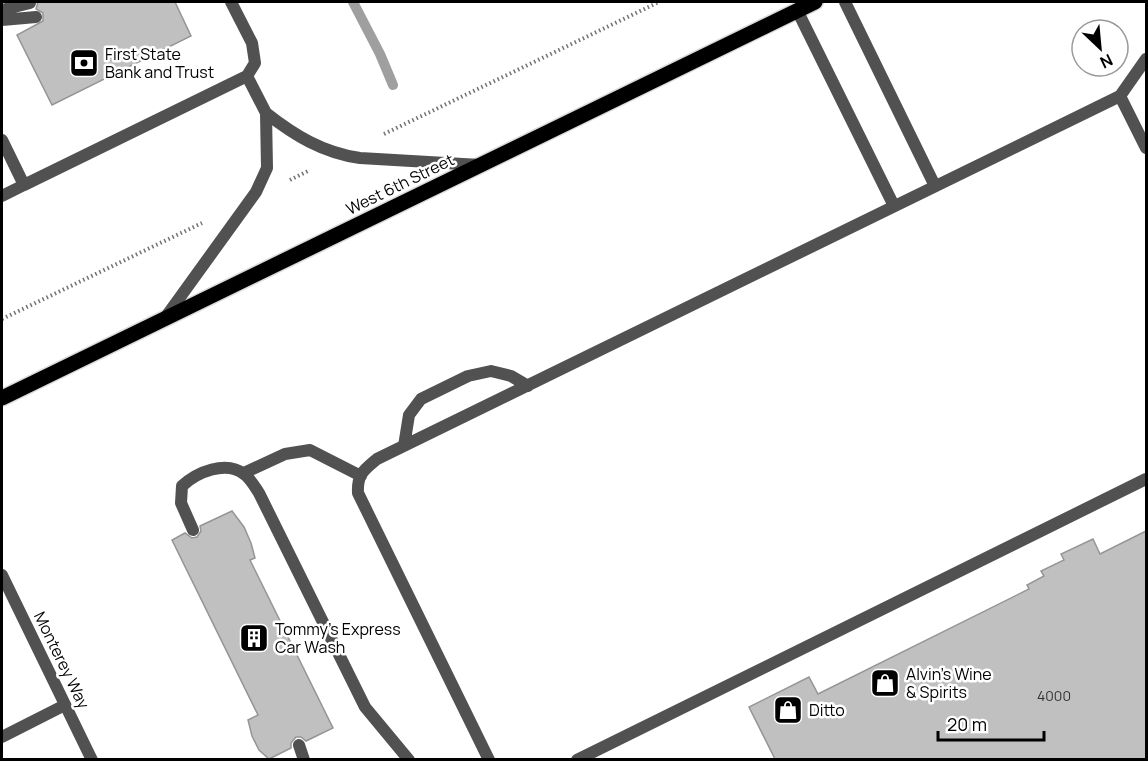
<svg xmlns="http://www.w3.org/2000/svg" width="1148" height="761" viewBox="0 0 1148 761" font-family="Manrope,sans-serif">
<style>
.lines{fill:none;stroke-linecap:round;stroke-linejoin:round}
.stream{stroke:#9f9f9f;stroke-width:10}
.building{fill:#c0c0c0;stroke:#959595;stroke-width:1.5}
.primary-casing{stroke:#dbdbdb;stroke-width:18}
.path{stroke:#737373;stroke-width:4;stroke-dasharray:1.5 3;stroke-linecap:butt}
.service{stroke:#515151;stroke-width:12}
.tertiary{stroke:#515151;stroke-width:12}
.primary{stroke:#000;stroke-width:15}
.labels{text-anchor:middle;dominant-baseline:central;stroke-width:5;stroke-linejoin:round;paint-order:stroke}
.number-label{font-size:14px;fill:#303030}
.poi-label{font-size:16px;fill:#000;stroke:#fff;text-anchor:start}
.street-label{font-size:16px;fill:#000;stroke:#fff}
</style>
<rect width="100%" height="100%" fill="#fff"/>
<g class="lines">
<path class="stream" d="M353 2 380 54 393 85"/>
</g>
<path class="building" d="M38 2H175L191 36 52 105 17 35 43 21V13L36 9Z
M232 511 244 527 251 543 255 558 250 560 333 728 306 741 301 737H296L291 743V748L269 759 259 750 252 736 248 720 258 715 172 540 185 533 192 538 197 537 201 531 200 526Z
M1146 531V759H775L749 707 809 677 818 694 1029 589 1027 585 1044 576 1041 571 1064 560 1061 554 1093 539 1100 554Z"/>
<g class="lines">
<g class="primary-casing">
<path id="primary" d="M2 398 815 2"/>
</g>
<path class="path" d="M384 134 659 2
M290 180 310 170
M2 319 202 223"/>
<path class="service" d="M231 2 252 43 255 63 247 76
M845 2 935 186
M2 10 30 3
M797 10 894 206
M2 20 36 17
M1120 96 1146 148
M266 113C294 135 323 153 360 158L480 165
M2 140 24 185 247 76 266 113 267 168 256 192 165 318
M2 196 24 185
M404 446 409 415 421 399 468 376 491 371 511 376 528 386
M244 473 285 454 310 450 361 476
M193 530 181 503 182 486C197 472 226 460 244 474 250 478 255 487 259 493L365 707 409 760
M2 737 65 705
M299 745 304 760
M489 760 358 493C357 474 364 470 377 459L1120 96 1146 59
M577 760 1146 479"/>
<path class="tertiary" d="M2 575 92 760"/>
<use href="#primary" class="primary"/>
</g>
<defs>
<g id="bank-square" transform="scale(1.5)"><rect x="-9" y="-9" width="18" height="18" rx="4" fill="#000" stroke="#fff"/><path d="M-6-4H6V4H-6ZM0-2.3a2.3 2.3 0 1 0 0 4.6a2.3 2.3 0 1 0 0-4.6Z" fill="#fff"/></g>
<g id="building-square" transform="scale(1.5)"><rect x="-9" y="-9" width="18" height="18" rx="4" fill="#000" stroke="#fff"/><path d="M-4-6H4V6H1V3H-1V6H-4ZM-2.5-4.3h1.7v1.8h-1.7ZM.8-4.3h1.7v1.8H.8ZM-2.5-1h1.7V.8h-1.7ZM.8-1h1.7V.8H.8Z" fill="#fff"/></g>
<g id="shop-square" transform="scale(1.5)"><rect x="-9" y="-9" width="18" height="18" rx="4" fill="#000" stroke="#fff"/><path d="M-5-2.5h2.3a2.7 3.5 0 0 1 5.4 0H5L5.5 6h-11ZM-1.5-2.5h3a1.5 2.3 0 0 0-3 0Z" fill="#fff"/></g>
</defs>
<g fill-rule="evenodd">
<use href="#bank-square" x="84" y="63"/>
<use href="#building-square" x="254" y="638"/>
<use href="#shop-square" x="885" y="683"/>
<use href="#shop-square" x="788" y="710"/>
</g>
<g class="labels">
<g class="number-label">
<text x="1054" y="695">4000</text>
</g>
<g class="poi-label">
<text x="105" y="54">First State<tspan x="105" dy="18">Bank and Trust</tspan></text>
<text x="275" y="629">Tommy's Express<tspan x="275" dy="18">Car Wash</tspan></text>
<text x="906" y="674">Alvin's Wine<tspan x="906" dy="18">&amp; Spirits</tspan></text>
<text x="809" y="710">Ditto</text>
</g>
<g class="street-label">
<text transform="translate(400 184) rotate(-26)">West 6th Street</text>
<text transform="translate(62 660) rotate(64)">Monterey Way</text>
</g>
</g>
<rect width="1148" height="761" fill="none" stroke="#000000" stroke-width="6"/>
<g transform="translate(1100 48) rotate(154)"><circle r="28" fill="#ffffff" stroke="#999999" stroke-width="1.5"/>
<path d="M0-4.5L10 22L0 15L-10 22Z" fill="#000000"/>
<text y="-9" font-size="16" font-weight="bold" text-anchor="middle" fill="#000000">N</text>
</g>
<path d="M938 731v9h106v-9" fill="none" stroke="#000000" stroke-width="3"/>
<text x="947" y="731" font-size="18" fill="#000000" stroke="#ffffff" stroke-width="4.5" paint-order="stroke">20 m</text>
</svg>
